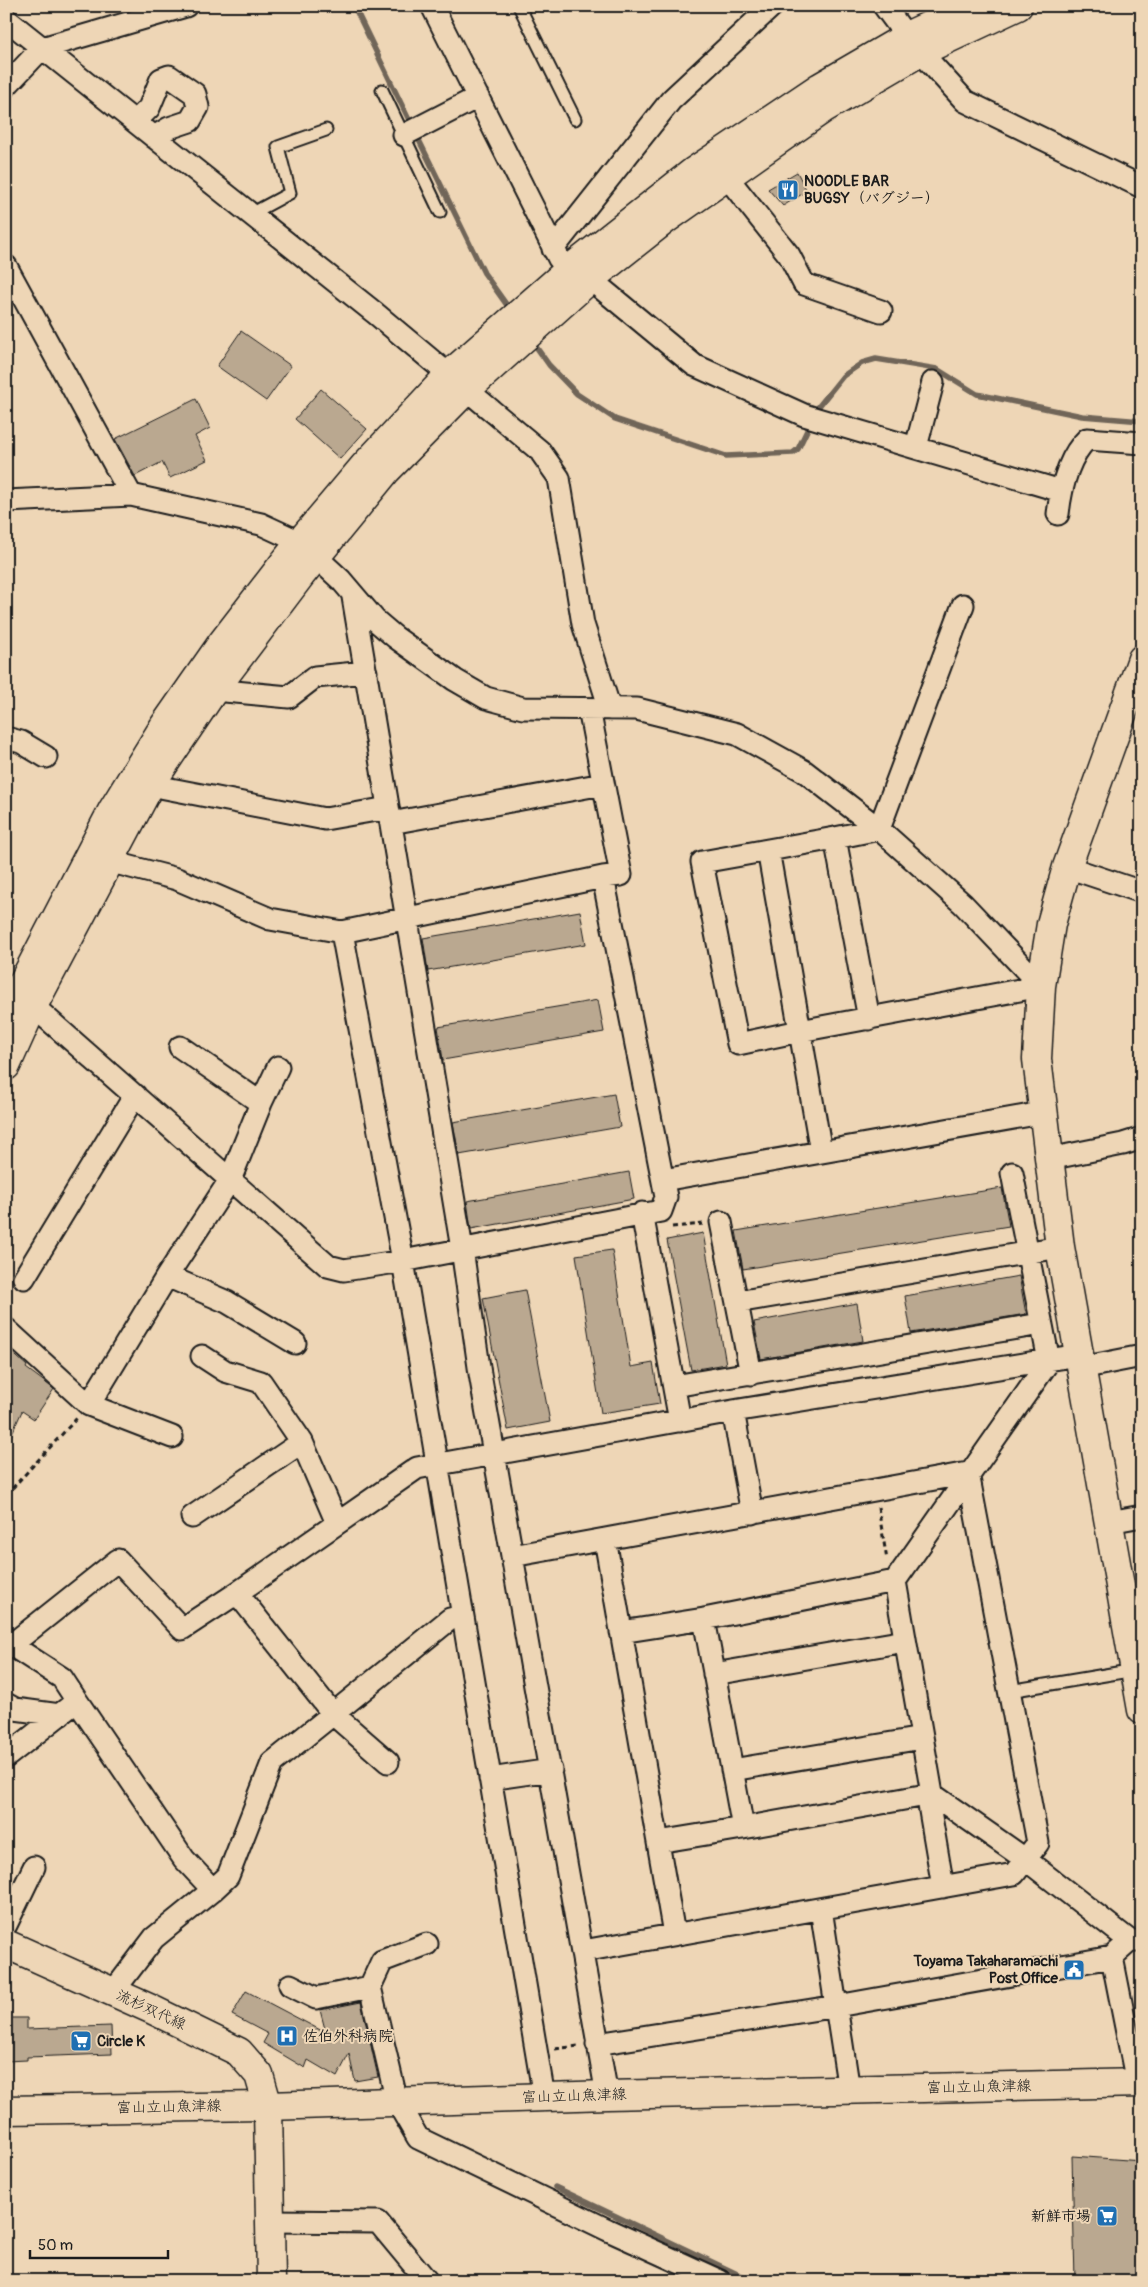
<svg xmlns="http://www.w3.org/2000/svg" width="1148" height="2287" viewBox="0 0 1148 2287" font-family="Pangolin,'Klee One',sans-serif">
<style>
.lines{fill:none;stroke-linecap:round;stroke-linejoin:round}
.stream{stroke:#6f6559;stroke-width:5.5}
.building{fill:#baa890;stroke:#1c1c1c}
.service-casing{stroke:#1c1c1c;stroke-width:15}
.minor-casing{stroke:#1c1c1c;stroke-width:25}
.tertiary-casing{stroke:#1c1c1c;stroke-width:31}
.secondary-casing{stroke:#1c1c1c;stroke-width:31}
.primary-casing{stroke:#1c1c1c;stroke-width:31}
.path{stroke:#1c1c1c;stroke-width:3;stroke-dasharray:5 4;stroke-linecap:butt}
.service{stroke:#eed6b6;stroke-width:11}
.minor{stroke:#eed6b6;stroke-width:21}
.tertiary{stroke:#eed6b6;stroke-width:28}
.secondary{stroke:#eed6b6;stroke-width:28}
.primary{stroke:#eed6b6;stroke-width:28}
.labels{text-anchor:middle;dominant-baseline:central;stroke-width:4;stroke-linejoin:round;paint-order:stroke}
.poi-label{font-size:15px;font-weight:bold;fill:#1c1c1c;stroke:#eed6b6;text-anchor:start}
.street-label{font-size:15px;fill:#1c1c1c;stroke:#eed6b6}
</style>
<rect width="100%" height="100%" fill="#eed6b6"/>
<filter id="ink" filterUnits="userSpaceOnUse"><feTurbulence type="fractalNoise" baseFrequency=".02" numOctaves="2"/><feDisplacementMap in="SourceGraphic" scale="10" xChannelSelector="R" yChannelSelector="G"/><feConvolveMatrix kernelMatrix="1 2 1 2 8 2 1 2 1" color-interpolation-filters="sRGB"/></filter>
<g filter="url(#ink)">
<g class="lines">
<path class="stream" d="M354 6 412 126
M416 134 484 273 511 311
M532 341 549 365 577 394 615 419 726 456 793 453 798 449 811 422
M815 414 819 406 843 376 862 363 876 359 937 369 977 394 1082 416 1142 421
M555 2187 752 2281"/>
</g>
<path class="building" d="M797 172 807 191 783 206 768 189Z
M241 331 291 366 266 401 217 366Z
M321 389 367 429 340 459 295 419Z
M196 399 210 428 195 436 207 460 170 478 162 462 135 476 115 439Z
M580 911 586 944 428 971 423 938Z
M598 1000 604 1032 443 1060 438 1027Z
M614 1094 620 1127 459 1155 453 1122Z
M629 1172 634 1199 471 1229 467 1201Z
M1002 1188 1009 1226 743 1269 736 1231Z
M703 1233 726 1364 691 1370 667 1240Z
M612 1250 631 1367 653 1363 660 1404 601 1413 576 1255Z
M1019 1276 1026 1314 911 1333 905 1296Z
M525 1290 550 1422 508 1430 483 1298Z
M857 1303 863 1341 761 1359 754 1322Z
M6 1347 27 1366 26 1368 54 1389 34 1419 22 1411 6 1447Z
M246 1991 326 2033 320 2010 361 2002 378 2077 355 2081 349 2054 337 2077 308 2060 305 2068 263 2043 268 2034 232 2015Z
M6 2018H27V2029L111 2026 112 2054 27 2057V2060L6 2061Z
M1072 2156 1142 2161V2281H1075Z"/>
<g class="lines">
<g class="service-casing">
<path id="service" d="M519 6 575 119
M382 90 440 212
M251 214 290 193 278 147 326 130
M1009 1691 1135 1670"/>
</g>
<g class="minor-casing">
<path id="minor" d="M432 6 559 259
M884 6 907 37 965 101 1142 187
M6 19 375 313 540 451 559 478 583 624 610 709
M6 86 42 48 186 6
M135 122 149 108 161 79 169 76 195 94 198 107 190 121 169 128 154 137
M404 135 478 97
M727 177 789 255 804 284 881 311
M553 249 671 100 772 6
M6 266 131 495
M590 279 694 365 804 415 1061 491
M916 447 933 382
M6 501 131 495 261 524 300 542 341 580 375 620 395 637 455 680 486 698 523 708 637 709 737 734 804 771 879 829 963 904 1041 986
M1058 514C1061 488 1068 457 1087 439L1142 443
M353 597 462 1249 480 1374 607 2095
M214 690 289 697 315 677 366 672
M6 738 21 742 46 757
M150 785 325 819 388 808
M391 823 603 784
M768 850 800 1031 738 1044 702 862 835 838
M108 861 177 879 270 919 342 932
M1067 867 1142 892
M20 1000 33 1006 328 1266 344 1270 403 1261 661 1211 666 1197 603 877 621 875 589 709
M869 1019 835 838 879 829 963 605
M180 1047 261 1103 278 1067
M261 1103 230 1180 167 1276 227 1302 295 1343
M821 1152 800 1031 1041 986
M1049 1159 1123 1144 1142 1138
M663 1180 1042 1113
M642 1213 680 1421
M721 1222 751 1374
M24 1278 135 1095
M737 1302 1060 1247
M6 1329 89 1405 172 1437
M202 1356 225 1371 261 1382 302 1442
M1081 1368 1142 1356
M674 1386 1041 1324
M89 1405 167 1276
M733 1411 752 1513
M192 1517 302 1442 337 1523
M1109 1522 1142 1516
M605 1539 674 1934
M512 1556 968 1473
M895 1581 1049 1361 1012 1173
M462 1616 450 1619 333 1714 237 1593 417 1468 733 1411 1079 1355
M621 1632 704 1619
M714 1674 905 1641
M77 1701 62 1678 11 1645 118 1560 182 1629 237 1593
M6 1704 15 1709 60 1715
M6 1757 77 1701 184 1859 213 1890 228 1876 272 1763 333 1714 388 1762
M732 1770 922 1738
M490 1779 551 1770
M658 1842 743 1828
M943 1887 929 1805 932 1794 895 1581 704 1619 743 1828 932 1794 1025 1859 1130 1941H1142
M821 1909 849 2090
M6 1925 34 1867
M427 1944 382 1961 370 1987 397 2102 418 2138 608 2230 720 2281
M583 1951 1014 1874 1038 1843 968 1473
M1112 1957 1137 2083
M290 1985 316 1998 370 1987
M113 1992 154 1938 213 1890
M597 2044 837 2006 1112 1957 1130 1941
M544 2097 403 1261 342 932 603 877
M271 2221 378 2222 427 2281"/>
</g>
<g class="tertiary-casing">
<path id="tertiary" d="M1142 659 1067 867 1051 924 1041 986 1037 1059 1060 1247 1142 1710
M6 1015 113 809 164 726 222 643 300 542 365 465 449 375 570 269 693 172 820 87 913 33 971 6
M6 1066 33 1006 150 785 214 690 301 575 387 470 465 391 590 279 666 219 823 109 922 51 1018 6
M268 2106 271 2281"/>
</g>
<g class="secondary-casing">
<path id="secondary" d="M6 1944 151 2009 239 2052 259 2075 268 2106"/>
</g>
<g class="primary-casing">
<path id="primary" d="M6 2110 268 2106 607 2095 1142 2083"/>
</g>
<path class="path" d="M672 1227 703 1224
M6 1495 77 1418
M878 1507 887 1560
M555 2049 578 2046"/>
<use href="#service" class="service"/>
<use href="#minor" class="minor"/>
<use href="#tertiary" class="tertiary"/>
<use href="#secondary" class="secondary"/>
<use href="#primary" class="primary"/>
</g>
</g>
<defs>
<g id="restaurant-square" transform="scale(1.125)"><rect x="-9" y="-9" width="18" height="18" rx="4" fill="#1f6fb2" stroke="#eed6b6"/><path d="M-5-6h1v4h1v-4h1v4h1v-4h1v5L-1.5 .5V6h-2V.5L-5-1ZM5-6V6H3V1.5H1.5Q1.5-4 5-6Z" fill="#fff"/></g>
<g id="civic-square" transform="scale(1.125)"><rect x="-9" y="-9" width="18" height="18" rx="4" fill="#1f6fb2" stroke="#eed6b6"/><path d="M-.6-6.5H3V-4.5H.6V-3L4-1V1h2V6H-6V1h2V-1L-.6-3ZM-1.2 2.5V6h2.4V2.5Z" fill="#fff"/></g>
<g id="hospital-square" transform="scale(1.125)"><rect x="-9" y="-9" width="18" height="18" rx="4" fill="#1f6fb2" stroke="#eed6b6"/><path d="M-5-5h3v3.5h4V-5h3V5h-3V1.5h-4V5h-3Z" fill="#fff"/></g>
<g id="supermarket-square" transform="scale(1.125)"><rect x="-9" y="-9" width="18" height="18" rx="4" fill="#1f6fb2" stroke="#eed6b6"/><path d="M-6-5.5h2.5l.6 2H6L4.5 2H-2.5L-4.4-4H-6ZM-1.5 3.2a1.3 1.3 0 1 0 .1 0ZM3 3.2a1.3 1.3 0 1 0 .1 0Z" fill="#fff"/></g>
</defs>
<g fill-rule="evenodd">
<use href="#restaurant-square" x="788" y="190"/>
<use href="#civic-square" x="1074" y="1970"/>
<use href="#hospital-square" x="287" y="2036"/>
<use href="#supermarket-square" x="81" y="2041"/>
<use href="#supermarket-square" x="1107" y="2216"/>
</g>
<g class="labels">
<g class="poi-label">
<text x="804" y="181">NOODLE BAR<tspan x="804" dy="17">BUGSY（バグジー）</tspan></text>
<text x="1058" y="1961" text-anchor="end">Toyama Takaharamachi<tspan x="1058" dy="17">Post Office</tspan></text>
<text x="303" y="2036">佐伯外科病院</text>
<text x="97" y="2041">Circle K</text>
<text x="1091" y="2216" text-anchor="end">新鮮市場</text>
</g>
<g class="street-label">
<text transform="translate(151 2010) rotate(25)">流杉双代線</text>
<text transform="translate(979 2087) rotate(-1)">富山立山魚津線</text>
<text transform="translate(574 2096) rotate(-2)">富山立山魚津線</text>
<text transform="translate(169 2107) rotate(-1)">富山立山魚津線</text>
</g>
</g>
<rect width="1148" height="2287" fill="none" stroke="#eed6b6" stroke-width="25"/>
<rect x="12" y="12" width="1123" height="2262" fill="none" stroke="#1c1c1c" stroke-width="2" filter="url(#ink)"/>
<path d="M30 2250v8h138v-8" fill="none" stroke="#1c1c1c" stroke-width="2.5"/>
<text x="38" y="2250" font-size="15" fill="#1c1c1c" stroke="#eed6b6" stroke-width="4" paint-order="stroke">50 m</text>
</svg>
